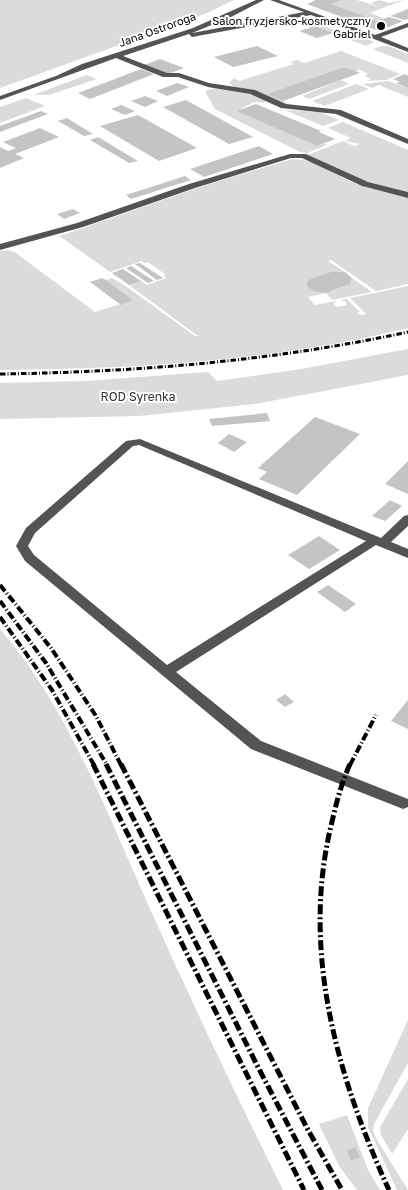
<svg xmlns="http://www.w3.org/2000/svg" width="408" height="1190" viewBox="0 0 408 1190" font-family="'Golos Text',sans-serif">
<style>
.green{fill:#dbdbdb}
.building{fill:#c4c4c4}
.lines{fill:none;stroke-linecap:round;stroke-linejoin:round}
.minor{fill:#545454;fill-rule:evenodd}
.rail-far2{stroke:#000;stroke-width:3;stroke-dasharray:5.5 2 1 2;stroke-linecap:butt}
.rail-far1{stroke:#000;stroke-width:4;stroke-dasharray:8 2.5 1 2.5;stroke-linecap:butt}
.rail{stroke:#000;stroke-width:5;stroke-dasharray:10 3 2 3;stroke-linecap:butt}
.poi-dot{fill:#000;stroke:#fff;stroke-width:2}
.labels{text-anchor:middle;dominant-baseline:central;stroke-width:4;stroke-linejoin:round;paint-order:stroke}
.far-poi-label{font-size:11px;fill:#000;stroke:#fff;text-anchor:end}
.far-street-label{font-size:11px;fill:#000;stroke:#fff}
.park-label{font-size:12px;fill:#323232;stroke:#fff}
</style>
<rect width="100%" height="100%" fill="#fff"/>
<path class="green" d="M0 0H234L205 14 0 88Z
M341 0H357L380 7 371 3 379 0 389 3 404 0 370 13 385 19 378 21 331 4Z
M308 18 315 19 320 21 317 23 339 32 349 31 374 42 366 46 301 20Z
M381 46H388L408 54V63L373 49Z
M341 51 400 74 386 80 367 81 371 79 365 76 368 74 359 69 356 72 344 67 268 94 292 105 234 87 229 83 234 78 239 81 294 64 290 62 297 60 304 63Z
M87 75 97 79 49 95H33Z
M341 80 349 84 309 99 302 96Z
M388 81 408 88V97L379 85 372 88 363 84Z
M356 84 369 89 325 106 312 101Z
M217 88 248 94 266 101 264 103C253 99 243 108 238 111L317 146 324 144 327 145 307 153 300 152 215 109 205 91Z
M26 98 45 106 0 123V107Z
M285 110 320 112 339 120 323 126Z
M343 122 408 150V192L357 179 308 155 343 141 354 146 360 144 345 141 351 138 328 128Z
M292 159C314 158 335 175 354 183 372 190 390 193 408 197V284L376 291 331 260 328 261 345 272 308 280 306 285C324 297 332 291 350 284L352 278 372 292 332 300 326 293 308 297 315 305 336 301 337 302 333 303 337 307 347 305 345 301 339 300 347 299 360 312H357L360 315 366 314 350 298 408 286V328C275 361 137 369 0 370V251L9 250 16 253 95 312 133 300 106 280 112 278 127 287 195 336H198L129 285 141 281 147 285 166 278 164 276 166 275 148 262 145 263 142 261 110 272 58 235H63L197 188Z
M408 349V375L255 404 139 416 0 419V383L86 381 208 372 217 381 301 369Z
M0 629C66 705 106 810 147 902 190 999 236 1095 283 1190H0Z
M408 1020V1063L374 1124 373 1131 377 1140 408 1190H397L368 1127V1108Z
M408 1079V1129L392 1154 381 1135 380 1127Z
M347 1115 368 1170 380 1190H357L339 1166 319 1124Z"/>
<path class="building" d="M316 0H341L331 4 378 21 389 17 403 21 381 30H376L307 4Z
M408 9V19L405 20 390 16Z
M316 26 333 33 317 38 299 31Z
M257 46 278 56 233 67 214 57Z
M160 59 184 68 168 74 144 65Z
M344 67 360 73 283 101 267 94Z
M141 69 154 74 90 99 78 93Z
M405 74 408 76V88L396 83 400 82 393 79Z
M177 83 189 87 167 96 156 91Z
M145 96 158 101 145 107 131 101Z
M186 100 253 137 229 144 163 107Z
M256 104 321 131 319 132 335 139 317 146 237 111Z
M121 105 135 111 125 115 111 109Z
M41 111 48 114 0 132V126Z
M138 115 197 148 159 161 100 126Z
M67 118 93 134 84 136 58 121Z
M40 128 59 137 15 154 24 158 0 168V147L8 151 16 148 3 142Z
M98 137 138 161 129 163 90 140Z
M259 146 273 154 204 177 190 169Z
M185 176 191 180 131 199 126 195Z
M73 209 80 213 64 219 57 214Z
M140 263 163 278 157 280 135 264Z
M131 266 154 281 148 283 126 268Z
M123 269 141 281 129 285 112 273Z
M331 272H345L352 278 350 284 326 293 316 292 306 286 308 280Z
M102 278 106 280 133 300 121 305 90 282Z
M267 413 270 421 212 426 209 419Z
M315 417 360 434 297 495 259 479 267 472 258 468Z
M229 434 247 442 234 452 218 443Z
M408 461V494L385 484Z
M390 500 402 506 385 521 372 516Z
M319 536 340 550 309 569 288 555Z
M328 585 356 604 345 612 317 592Z
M285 694 294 702 285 707 276 700Z
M408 700V729L391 721Z
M355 1147 360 1157 351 1161 347 1151Z"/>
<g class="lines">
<path class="minor" d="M256 0H264L231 17 192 33 304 12 270 0H279L375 35 408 23V27L381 37 408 48V52L311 15 192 37 189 34 123 56 167 73H179L209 83 255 90 286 104 341 110 408 139V144L336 114 281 108 250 94 208 87 178 77H163L116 58 0 100V96L56 76 82 64 193 28Z
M290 154H306L368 182 408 192V198L362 186 302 158H291L195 188 83 227 0 250V244L77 223 189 184Z
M140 439 381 538 404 516 408 515V526L391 542 408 549V558L376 545 176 672 261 741 408 799V807L403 809 398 807 251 749 25 561 16 546 26 528 126 441ZM139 445 366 541 167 665 34 555 28 546 35 533 133 446Z"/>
<path class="rail-far2" d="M0 374C138 372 273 361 408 332"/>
<path class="rail-far1" d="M0 585 51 648 96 716 121 765
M0 601 46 663 107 765
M0 617 52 690 94 765
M350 765 376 715"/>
<path class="rail" d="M93 764 304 1190
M106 764 259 1069 322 1190
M121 764 308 1130 342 1190
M350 764C341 784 336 804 331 826 301 951 337 1076 389 1190"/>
</g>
<circle class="poi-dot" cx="381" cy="26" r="5"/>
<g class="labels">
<g class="far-poi-label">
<text x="371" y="20">Salon fryzjersko-kosmetyczny<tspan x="371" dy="13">Gabriel</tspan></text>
</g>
<g class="far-street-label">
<text transform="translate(157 29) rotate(-20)">Jana Ostroroga</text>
</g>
<g class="park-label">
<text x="138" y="396">ROD Syrenka</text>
</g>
</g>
</svg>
